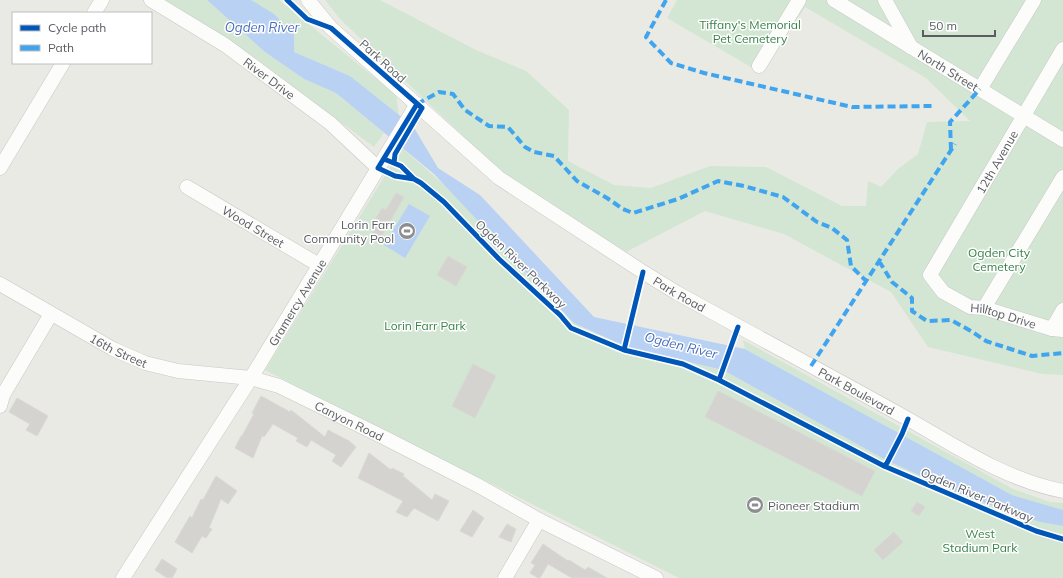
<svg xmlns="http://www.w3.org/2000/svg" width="1063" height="578" viewBox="0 0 1063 578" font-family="Mulish,sans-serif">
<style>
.green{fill:#d2e6d3}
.water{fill:#b9d1f3}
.building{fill:#d4d3cf;stroke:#d9d8d4}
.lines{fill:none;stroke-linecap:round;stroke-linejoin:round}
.minor-casing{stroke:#c7c8c6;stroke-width:15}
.path{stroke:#c7cbca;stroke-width:1.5;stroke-dasharray:4 2;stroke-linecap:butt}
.minor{stroke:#fcfcfb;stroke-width:14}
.quiet{stroke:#40a5ee;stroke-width:4;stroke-dasharray:8 4;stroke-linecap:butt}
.cycleway-casing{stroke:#fff;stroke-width:8}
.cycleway{stroke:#0057b8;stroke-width:5}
.labels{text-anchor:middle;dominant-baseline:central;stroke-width:3;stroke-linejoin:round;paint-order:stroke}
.park-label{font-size:12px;fill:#398249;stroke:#fff}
.street-label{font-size:12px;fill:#5a5c62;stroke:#fff}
.poi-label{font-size:12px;fill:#5a5c62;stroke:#fff;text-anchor:end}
.water-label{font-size:13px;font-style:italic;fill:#496dbb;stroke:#fff}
</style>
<rect width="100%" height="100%" fill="#eaeae4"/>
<path class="green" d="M161 0H207L265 52 304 79 336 93 384 133 374 147 229 39Z
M251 0H279L396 95 399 115 350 76 294 52Z
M325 0H380L476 50 526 71 569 110 568 161 614 185 651 188 710 166 766 167 842 206H866L868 181 881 187 898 169 918 154 927 122 970 121 926 78 805 7 761 73 667 18 677 0H1063V375L1042 374 928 347 891 292 784 234 705 211 626 252 502 173 339 18Z
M402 148 466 204 574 323 629 348 723 370 884 459 962 495 1040 522 1063 526V578H679L265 370Z
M743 340 1013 489 1050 502 1063 503V510L1012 495 745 349Z"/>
<path class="water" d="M207 0H251L274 14 294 35V52L350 76 413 126 438 168 480 195 594 317 745 349 1012 495 1063 510V526L1040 522 962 495 884 459 723 370 629 348 574 323 434 174 336 93 304 79 265 52Z
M409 204 430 216 405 258 384 245Z"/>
<path class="building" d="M396 193 404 197 378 242 370 237 379 222 375 220 382 208 386 210Z
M448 256 467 267 456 286 437 275Z
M473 364 496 376 475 418 452 406Z
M718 391 875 471 862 496 705 417Z
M261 396 290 412 291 410 325 437 328 430 349 441 356 447 341 467 332 461 336 455 311 440 307 447 296 441 298 438 273 424 264 437 262 436 253 458 235 448 241 436H242L254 414 252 413Z
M17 398 48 416 37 436 26 430 30 424 9 412Z
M369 453 391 470 392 468 404 474 403 476 432 500 435 494 449 501 438 521 414 508 407 517 396 512 403 501 358 478Z
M216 476 237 491 228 504 221 499 209 528 212 529 206 538 202 536 192 553 175 542 190 516 192 518 201 499 203 500Z
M917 502 925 507 919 516 911 511Z
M473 510 484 518 472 537 460 531Z
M507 524 516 529 511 542 499 537Z
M894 532 903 542 883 560 874 550Z
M543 544 568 561 569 560 585 570 588 567 607 578H572L548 564 540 578H538L530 573 535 565 531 563Z
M162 559 177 569 172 578H167L155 570Z"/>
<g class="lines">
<g class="minor-casing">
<g id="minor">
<path id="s1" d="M151 0 225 45 330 123 378 168"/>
<path id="s2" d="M308 0 331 28 499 178 643 272 677 293C754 335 831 376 908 419 957 447 1006 480 1063 491"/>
<path id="s3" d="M834 0 1063 140"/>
<path d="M885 0 911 47"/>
<path d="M94 13 102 0"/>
<path id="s4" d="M1063 49 930 275 943 292 970 307 984 308 1052 329 1063 330"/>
<path d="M759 66 799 0"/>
<path d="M980 89 1034 0"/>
<path d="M0 168 63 63"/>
<path id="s5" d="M187 187 319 265"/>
<path id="s6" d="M0 284 113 349 145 363 178 371 251 378 279 386 385 438 479 486 539 520 656 578"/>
<path d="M984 308 1063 177"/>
<path d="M1052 329 1063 310"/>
<path d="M0 406 3 395 51 314"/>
<path id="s7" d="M123 578 251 378 417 104"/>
<path d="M505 578 539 520"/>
</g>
</g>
<path class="path" d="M389 173 395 176 401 177"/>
<use href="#minor" class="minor"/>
<path class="quiet" d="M666 0 646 37 671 63 704 73 852 107 932 106
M417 104 439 92 453 94 465 110 489 126 508 127 525 147 534 152 554 156 577 181 607 198 623 209 633 213 678 199 718 181 744 186 783 197 817 222 832 228 847 240 851 266 866 281
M951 150 950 122 980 89
M879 261 892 282 912 298V311L927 321 951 320 971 331 986 341 1032 356 1063 353
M811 366 955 144"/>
<g class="cycleway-casing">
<path id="cycleway" d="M287 0 307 19 331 28 422 108 395 154 394 163
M384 159 401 166 414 179 421 183 444 202 499 259 560 315 571 328 624 350 683 364 719 380 884 466 1036 531 1063 539
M414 179 395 176 378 168 417 104
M624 350 643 272
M719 380 738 327
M884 466 887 463 902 434 908 419"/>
</g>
<use href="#cycleway" class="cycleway"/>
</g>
<defs>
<g id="stadium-disc" transform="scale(0.9)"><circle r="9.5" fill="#8c8e90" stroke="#fff"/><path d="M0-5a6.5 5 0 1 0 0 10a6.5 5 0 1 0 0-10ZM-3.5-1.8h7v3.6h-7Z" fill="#fff"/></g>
</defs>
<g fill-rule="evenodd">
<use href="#stadium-disc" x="407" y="231"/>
<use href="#stadium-disc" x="755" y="505"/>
</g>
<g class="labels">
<g class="park-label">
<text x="750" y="24">Tiffany's Memorial<tspan x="750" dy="14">Pet Cemetery</tspan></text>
<text x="999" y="252">Ogden City<tspan x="999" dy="14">Cemetery</tspan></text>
<text x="425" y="325">Lorin Farr Park</text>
<text x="980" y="533">West<tspan x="980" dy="14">Stadium Park</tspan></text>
</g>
<g class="street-label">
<text transform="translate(383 61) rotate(42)">Park Road</text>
<text stroke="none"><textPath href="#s3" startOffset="134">North Street</textPath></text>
<text stroke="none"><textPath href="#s1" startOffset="142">River Drive</textPath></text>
<text transform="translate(997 162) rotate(-60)">12th Avenue</text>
<text stroke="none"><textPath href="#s5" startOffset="77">Wood Street</textPath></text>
<text transform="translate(521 264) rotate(44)">Ogden River Parkway</text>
<text stroke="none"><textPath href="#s2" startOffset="476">Park Road</textPath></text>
<text stroke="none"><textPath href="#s7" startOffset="326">Gramercy Avenue</textPath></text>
<text stroke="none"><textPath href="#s4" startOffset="349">Hilltop Drive</textPath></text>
<text stroke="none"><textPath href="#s6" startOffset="136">16th Street</textPath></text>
<text stroke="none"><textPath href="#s2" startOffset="678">Park Boulevard</textPath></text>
<text stroke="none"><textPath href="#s6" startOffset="380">Canyon Road</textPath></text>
<text transform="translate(977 495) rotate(23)">Ogden River Parkway</text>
</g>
<g class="poi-label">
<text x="394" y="224">Lorin Farr<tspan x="394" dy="14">Community Pool</tspan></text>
<text x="768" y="505" text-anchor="start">Pioneer Stadium</text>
</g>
<g class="water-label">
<text x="262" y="27">Ogden River</text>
<text transform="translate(681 345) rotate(14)">Ogden River</text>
</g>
</g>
<rect x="12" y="12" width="140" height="52" fill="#ffffff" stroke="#bdbec0"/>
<rect x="20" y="25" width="20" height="6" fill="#0057b8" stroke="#bdbec0"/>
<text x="48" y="32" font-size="12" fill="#5a5c62">Cycle path</text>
<rect x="20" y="45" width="20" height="6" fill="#40a5ee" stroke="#bdbec0"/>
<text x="48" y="52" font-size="12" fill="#5a5c62">Path</text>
<path d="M923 30v6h72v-6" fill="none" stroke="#5a5c62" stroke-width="2"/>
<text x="929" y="30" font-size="12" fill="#5a5c62" stroke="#ffffff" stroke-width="3" paint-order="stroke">50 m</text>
</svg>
